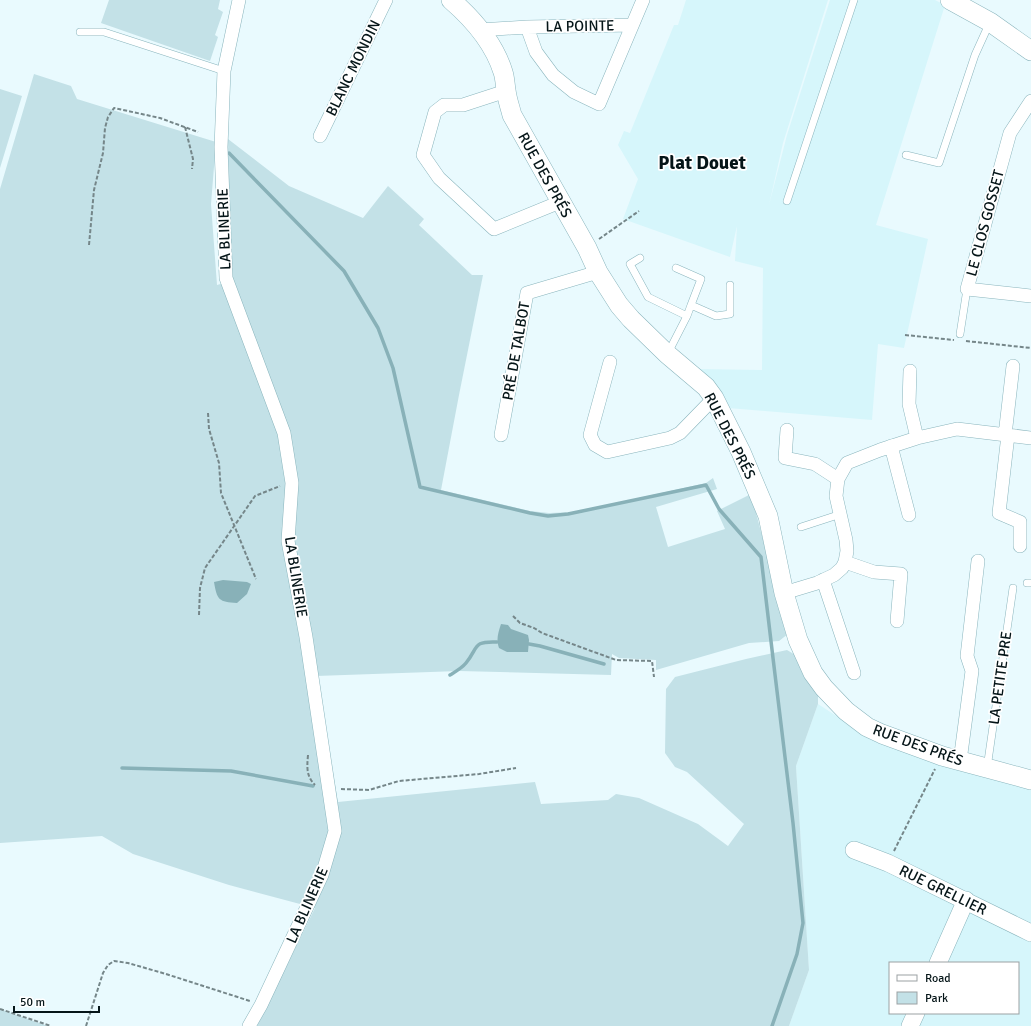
<svg xmlns="http://www.w3.org/2000/svg" width="1031" height="1026" viewBox="0 0 1031 1026" font-family="Signika,sans-serif">
<style>
.built{fill:#d6f6fb;fill-rule:evenodd}
.green{fill:#c3e1e7}
.water{fill:#88b1b8}
.lines{fill:none;stroke-linecap:round;stroke-linejoin:round}
.stream{stroke:#88b1b8;stroke-width:3.5}
.service-casing{stroke:#8ab5bd;stroke-width:8}
.minor-casing{stroke:#8ab5bd;stroke-width:14}
.tertiary-casing{stroke:#8ab5bd;stroke-width:18}
.secondary-casing{stroke:#8ab5bd;stroke-width:20}
.path{stroke:#758689;stroke-width:2;stroke-dasharray:4 2;stroke-linecap:butt}
.service{stroke:#fff;stroke-width:7}
.minor{stroke:#fff;stroke-width:13}
.tertiary{stroke:#fff;stroke-width:17}
.secondary{stroke:#fff;stroke-width:19}
.labels{text-anchor:middle;dominant-baseline:central;stroke-width:3.5;stroke-linejoin:round;paint-order:stroke}
.street-label{font-size:15px;fill:#051518;stroke:#fff}
.district-label{font-size:19px;font-weight:bold;fill:#051518;stroke:#fff}
</style>
<rect width="100%" height="100%" fill="#e9fafe"/>
<path class="built" d="M686 0H828L783 143 769 205 787 135 830 0H935L945 5 876 225 928 239 904 348 878 344 872 420 728 408 695 369 762 370 763 268 735 261 737 226 730 257 623 219 638 179 618 145 624 131 630 133 674 25H678Z
M818 704 878 743 1031 787V1026H789L809 970 796 766ZM890 963H1018V1013H890Z"/>
<path class="green" d="M109 0H220L218 9 223 12 215 35 218 37 210 61 101 23Z
M34 74 71 86 77 99 216 142 211 204 217 285 231 281 229 255 228 139 289 186 363 218 388 186 424 219 419 225 472 275H483L459 395 441 490 530 511 549 513 576 512 706 483 713 478 717 489 656 507 668 547 725 529 717 511 751 494 788 634 779 641 749 643 656 670V660L619 658 612 654 611 675 459 671 316 676 338 802 535 782 541 804 608 800 616 794 639 798 698 824 728 846 744 824 687 772 675 767 665 753 666 689 675 677 746 659 787 650 797 656 818 694V704L796 766 809 970 789 1026H257L315 908 229 885 133 854 102 836 0 843V189Z
M0 89 22 96 0 168Z
M0 1009 48 1026H0Z"/>
<path class="water" d="M223 580 247 582 251 584 247 594 237 603C219 602 217 600 214 582Z
M501 624 508 625 511 629 528 635 529 640 528 652H507L499 648C496 640 498 633 501 624Z"/>
<g class="lines">
<path class="stream" d="M229 153 344 271 378 328 393 368 420 487 530 513 548 516 568 514 706 485 719 509 761 557 773 658 793 823 803 923 797 954 772 1026
M529 644 540 646 604 664
M450 675C455 672 462 668 466 663 479 647 472 641 497 642
M122 768 231 771 313 786"/>
<g class="service-casing">
<path id="service" d="M80 32H104L224 71
M906 155 939 163 975 55 990 22
M787 201 854 0
M640 258 630 264 648 297 687 316 668 353
M676 268 701 279 691 305
M687 316 691 305 716 316 730 314V285
M960 334 967 289
M801 527 841 514
M1027 583H1031
M987 768 1013 588"/>
</g>
<g class="minor-casing">
<path id="minor" d="M239 0 224 71 221 147 226 278 284 433 292 483 288 541 306 637 335 831 322 875 261 1005 249 1026
M527 27 632 25
M480 30 527 27 536 52 553 75 574 92 599 104 643 0
M506 91 463 105H444L435 112 423 155 439 178 494 229 560 202
M1031 101 1010 133 967 289 1031 296
M320 136 386 0
M610 362 590 435 595 445 607 452 670 438 680 433 714 398
M910 371 909 404 917 438
M787 430 785 458 815 464 838 479
M501 435 527 293 598 272
M1005 435 1013 366
M1008 435 999 513 1020 522V546
M891 446 909 515
M845 562 874 572 901 574 897 621
M823 580 854 673
M784 593 817 583 834 575 842 568 845 562 847 551 846 540 836 496 838 479 847 463 880 450 917 438 957 429 1031 438
M960 761 972 671 967 656 978 561"/>
</g>
<g class="tertiary-casing">
<path id="tertiary" d="M854 850 888 863 1031 933
M938 963 966 900
M910 1026 916 1013"/>
</g>
<g class="secondary-casing">
<path id="secondary" d="M451 0C473 19 494 43 503 72 505 78 505 84 506 90 507 99 510 107 512 115L587 248 598 272 619 305 631 319 667 354 706 387 714 398 741 452 768 516 784 593 798 640 813 673 824 688 846 711 867 727 882 734 942 756 1031 780
M950 0 990 22 1031 51"/>
</g>
<path class="path" d="M185 127 193 159 192 169
M599 239 639 211
M89 245 94 190 103 153 105 128 108 117 114 108 160 118 198 132
M905 335 954 340
M966 341 1031 348
M208 413 209 429 219 463 221 493 256 579
M199 615 200 588 205 568 255 496 280 486
M513 616 520 623 534 628 542 633 616 660 652 661 654 677
M308 755C307 767 306 776 315 785
M341 789 369 790 399 781 479 774 516 768
M894 851 935 769
M0 1009 51 1026
M86 1026 103 973 108 965 114 961 128 963 166 974 250 1001"/>
<use href="#service" class="service"/>
<use href="#minor" class="minor"/>
<use href="#tertiary" class="tertiary"/>
<use href="#secondary" class="secondary"/>
</g>
<g class="labels">
<g class="street-label">
<text transform="translate(580 26) rotate(-1)">LA POINTE</text>
<text transform="translate(353 68) rotate(-64)">BLANC MONDIN</text>
<text transform="translate(545 175) rotate(61)">RUE DES PRÉS</text>
<text transform="translate(985 223) rotate(-75)">LE CLOS GOSSET</text>
<text transform="translate(224 229) rotate(-92)">LA BLINERIE</text>
<text transform="translate(516 351) rotate(-80)">PRÉ DE TALBOT</text>
<text transform="translate(730 436) rotate(63)">RUE DES PRÉS</text>
<text transform="translate(296 577) rotate(81)">LA BLINERIE</text>
<text transform="translate(1000 678) rotate(-82)">LA PETITE PRE</text>
<text transform="translate(918 745) rotate(20)">RUE DES PRÉS</text>
<text transform="translate(943 890) rotate(26)">RUE GRELLIER</text>
<text transform="translate(307 905) rotate(-66)">LA BLINERIE</text>
</g>
<g class="district-label">
<text x="702" y="163">Plat Douet</text>
</g>
</g>
<rect x="889" y="962" width="130" height="52" fill="#ffffff" stroke="#9ba1a3"/>
<rect x="897" y="975" width="20" height="6" fill="#ffffff" stroke="#9ba1a3"/>
<text x="925" y="982" font-size="12" fill="#051518">Road</text>
<rect x="897" y="992" width="20" height="12" fill="#c3e1e7" stroke="#9ba1a3"/>
<text x="925" y="1002" font-size="12" fill="#051518">Park</text>
<path d="M14 1006v6h85v-6" fill="none" stroke="#051518" stroke-width="2"/>
<text x="20" y="1006" font-size="12" fill="#051518" stroke="#ffffff" stroke-width="3" paint-order="stroke">50 m</text>
</svg>
